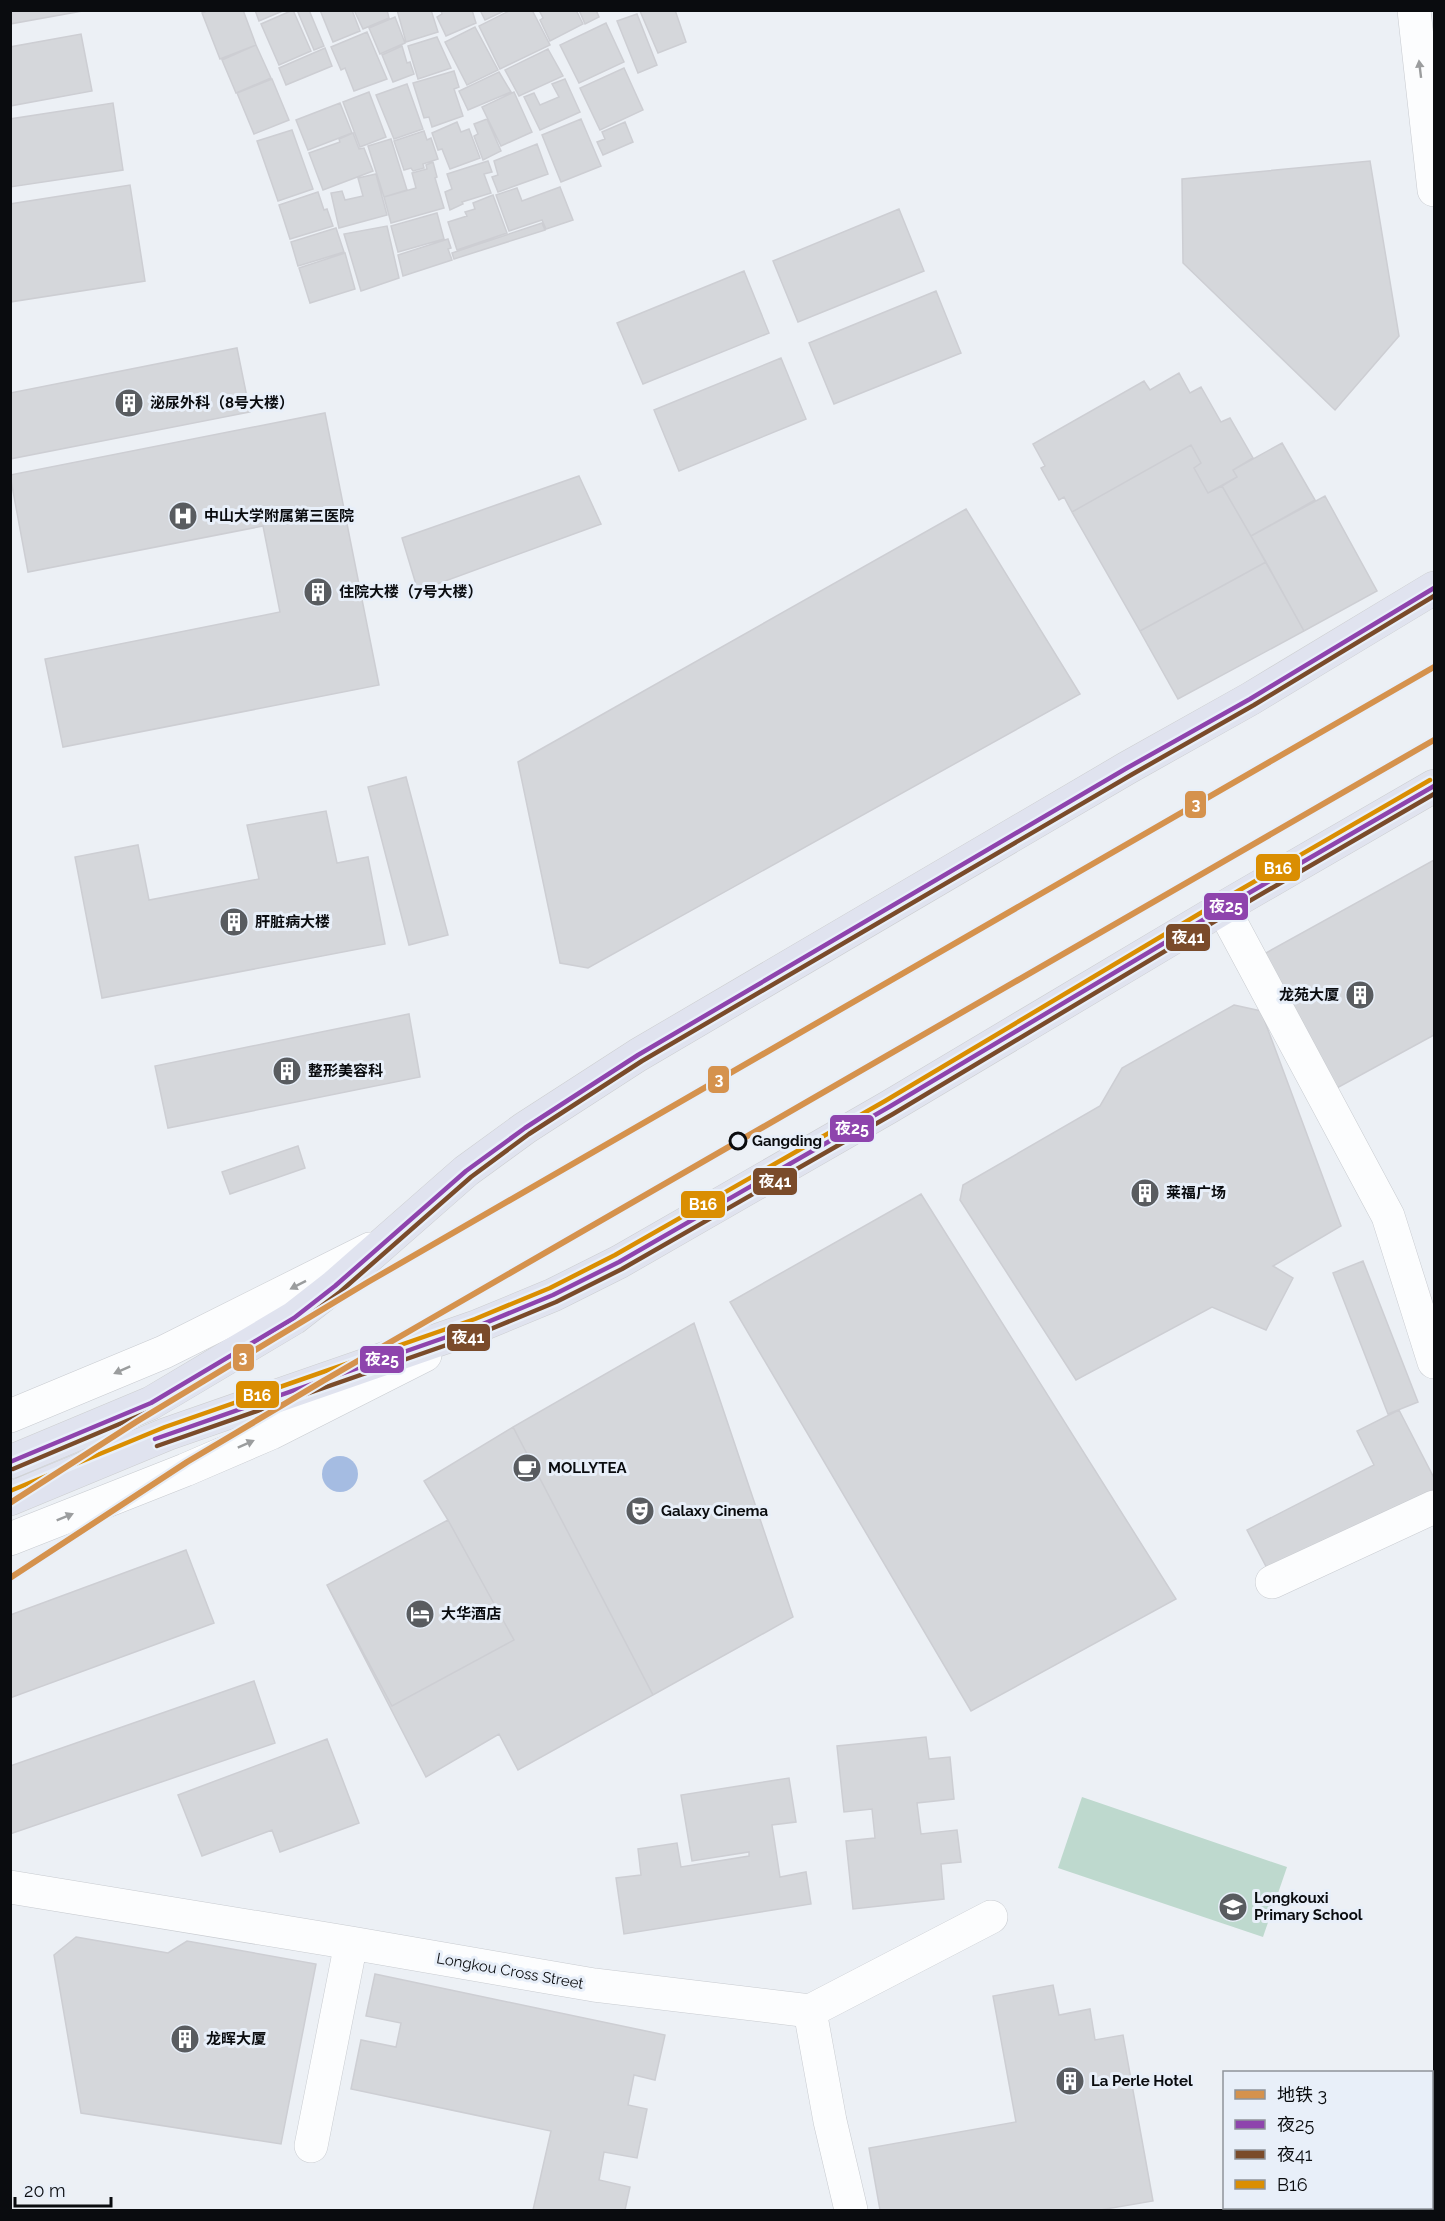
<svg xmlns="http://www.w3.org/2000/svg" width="1445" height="2221" viewBox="0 0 1445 2221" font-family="Raleway,'Noto Sans SC',sans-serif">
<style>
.green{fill:#bed9ce}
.water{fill:#a5bce2}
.building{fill:#d5d7db;stroke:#cdced3;stroke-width:1.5}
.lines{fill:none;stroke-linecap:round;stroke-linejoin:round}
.street-casing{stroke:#c8cbd0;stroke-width:34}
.secondary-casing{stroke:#c8cbd0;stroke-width:34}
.highway-casing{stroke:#ccced0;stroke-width:34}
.street{stroke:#fcfdfe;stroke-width:33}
.secondary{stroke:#fcfdfe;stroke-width:33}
.highway{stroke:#e0e3ef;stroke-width:33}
.bus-1-casing{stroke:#e8eff9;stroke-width:9}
.bus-2-casing{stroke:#e8eff9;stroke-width:9}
.bus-3-casing{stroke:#e8eff9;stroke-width:9}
.bus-1{stroke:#8e44ad;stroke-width:4.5}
.bus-2{stroke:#7a4b2a;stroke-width:4.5}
.bus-3{stroke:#da8e02;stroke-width:4.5}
.metro-1-casing{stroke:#e8eff9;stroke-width:10}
.metro-1{stroke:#d5924d;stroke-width:6}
.oneway{fill:#9b9d9e}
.stop-dot{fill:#e8eff9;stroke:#0a0c0f;stroke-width:3}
.labels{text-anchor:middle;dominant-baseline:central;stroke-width:6;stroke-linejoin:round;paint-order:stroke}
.poi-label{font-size:15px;font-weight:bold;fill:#0a0c0f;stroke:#e8eff9;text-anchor:start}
.stop-label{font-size:15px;font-weight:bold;fill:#0a0c0f;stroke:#e8eff9;text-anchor:start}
.street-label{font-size:15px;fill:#0a0c0f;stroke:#e8eff9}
.line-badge{stroke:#e8eff9;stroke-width:2}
.badge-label{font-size:16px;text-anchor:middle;font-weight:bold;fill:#fff}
</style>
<rect width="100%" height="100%" fill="#ecf0f5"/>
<path class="green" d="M1082 1797 1287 1867 1263 1937 1058 1868Z"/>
<path class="water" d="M322 1474a18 18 0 1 1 36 0a18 18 0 1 1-36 0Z"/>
<path class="building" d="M10 10H88L10 24Z
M209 10H243L256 45 220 59 202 13Z
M255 10H285L259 21Z
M293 10 311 51 279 65 261 24Z
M297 10H309L324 46 314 50Z
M320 10H352L360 31 333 42Z
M354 10H387L389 18 363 29Z
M397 10H431L438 32 406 42Z
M437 10H472L476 23 446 36 437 17 442 14 441 11Z
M480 10H506L485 20Z
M511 10H532L550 45 500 69 479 26Z
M539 10H576L583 24 550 41 540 20 543 18Z
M579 10H596L599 17 585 24Z
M675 10 686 42 658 53 640 11Z
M637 14 657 65 638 73 617 21Z
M395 17 405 43 380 54 369 28Z
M606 23 624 62 579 83 560 45Z
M475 27 498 70 467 85 445 42Z
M367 32 387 79 354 91 345 68 341 70 331 47Z
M81 34 92 91 10 106V47Z
M437 37 451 68 418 79 408 46Z
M256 45 271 78 236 93 222 60Z
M402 46 407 63 410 62 414 74 393 82 382 55Z
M325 48 332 66 286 85 279 68Z
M548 49 563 76 519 96 505 70Z
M624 68 643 110 600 130 580 88Z
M454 71 459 87 454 89 463 116 432 127 429 117 424 118 413 83Z
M499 72 511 92 468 110 459 91Z
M272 79 289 120 254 134 237 93Z
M565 79 580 112 540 130 524 97 534 93 540 105 559 97 552 84Z
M407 84 423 129 394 139 376 95Z
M369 92 386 137 360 147 343 102Z
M514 92 532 132 501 146 482 107Z
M113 103 123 170 10 187V119Z
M340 103 352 133 308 150 296 120Z
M487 119 501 151 483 160 474 136 478 134 474 124Z
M581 119 601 166 561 182 542 135Z
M457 122 461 132 469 129 480 158 450 169 442 149 438 150 432 133Z
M625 122 633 142 603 155 597 142 605 139 602 132Z
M292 130 313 189 278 201 257 141Z
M424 131 427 140 431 138 438 159 423 164 424 168 413 171 411 168 404 170 394 141Z
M353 133 359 149 364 148 373 171 323 190 309 153 340 142 339 139Z
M391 139 407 190 384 197 368 146Z
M537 144 548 174 498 192 492 177 498 175 494 161Z
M488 161 492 172 484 174 491 193 462 202 463 204 450 210 445 192 452 189 447 174Z
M1370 161 1399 336 1335 410 1183 263 1182 179Z
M433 162 437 177 435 178 444 208 391 223 384 197 416 188 412 173 427 169 426 165Z
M376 174 387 215 339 228 331 193 342 191 345 200 363 196 358 178Z
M130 185 145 281 10 302V204Z
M560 187 573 220 546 229 542 220 509 231 496 195 517 188 522 201Z
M318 192 324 210 327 209 333 226 290 239 279 205Z
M493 195 507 233 457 250 448 222 467 216 465 212 475 209 473 203Z
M899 209 924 271 798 322 773 261Z
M437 213 444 239 398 252 391 226Z
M542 223 545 230 454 259 452 253Z
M387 226 399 278 361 291 344 234Z
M336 228 344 252 298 266 291 242Z
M448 239 451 248 448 249 452 260 403 276 398 255Z
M345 253 355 289 310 303 299 268Z
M744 271 769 333 643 384 617 323Z
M936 291 961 353 834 404 809 343Z
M237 348 250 412 10 459V393Z
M781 358 806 419 679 471 654 410Z
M1179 373 1190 393 1201 387 1221 422 1230 418 1253 458 1233 470 1237 477 1208 493 1194 468 1201 463 1191 445 1072 512 1064 497 1059 500 1041 468 1045 466 1033 444 1144 381 1150 390Z
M325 413 379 685 63 747 45 659 280 612 263 526 28 572 10 475Z
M1282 443 1315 500 1251 536 1222 486 1237 477 1233 470Z
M1191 445 1201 463 1194 468 1208 493 1222 486 1266 562 1140 631 1072 512Z
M579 476 601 524 418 591 402 538Z
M1325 496 1377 591 1304 631 1251 536Z
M966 509 1080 694 588 968 560 963 518 762Z
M1266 562 1304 631 1178 699 1140 631Z
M406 777 448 935 409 945 368 787Z
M326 811 337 863 368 857 385 944 102 998 75 857 138 845 149 900 259 879 247 825Z
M1434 860V1035L1337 1088 1264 954Z
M1234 1005 1261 1011 1341 1226 1273 1266 1293 1278 1266 1330 1212 1307 1076 1380 960 1200 963 1185 1100 1106 1122 1068Z
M409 1014 420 1077 168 1128 155 1066Z
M298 1146 305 1168 230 1194 222 1172Z
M921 1194 1176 1599 971 1711 730 1302Z
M1363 1261 1418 1402 1388 1414 1333 1273Z
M694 1323 793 1617 653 1695 513 1427Z
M1399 1410 1434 1478V1490L1270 1574 1247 1530 1374 1465 1357 1431Z
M513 1427 653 1695 518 1770 499 1734 426 1777 327 1585 448 1520 424 1481Z
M448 1520 514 1640 392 1706 327 1585Z
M186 1550 214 1623 10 1698V1615Z
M254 1681 275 1743 10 1834V1766Z
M926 1737 929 1759 950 1757 954 1799 917 1803 921 1834 957 1830 961 1862 941 1864 944 1899 853 1909 846 1841 875 1838 872 1809 844 1812 837 1746Z
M327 1739 359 1823 280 1852 272 1830 202 1856 178 1795Z
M789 1778 796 1822 772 1825 780 1877 806 1872 811 1904 624 1934 616 1878 641 1875 638 1849 677 1843 681 1867 749 1856V1852L692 1861 681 1795Z
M76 1937 168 1953 187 1941 316 1964 281 2144 81 2113 54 1955Z
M375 1974 665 2035 655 2080 634 2075 628 2105 647 2109 637 2158 604 2152 599 2180 630 2187 625 2210H533L551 2131 351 2089 361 2040 396 2047 401 2023 366 2016Z
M1053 1985 1059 2015 1090 2009 1095 2040 1123 2035 1153 2201 1100 2210H880L869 2148 1016 2122 993 1996Z"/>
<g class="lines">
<g class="street-casing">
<path id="street" d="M1223 908 1388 1216 1434 1362
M1272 1582 1434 1507
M10 1887 351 1943 594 1985 810 2011 991 1917
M810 2011 830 2121 851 2210
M311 2146 351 1943"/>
</g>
<g class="secondary-casing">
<path id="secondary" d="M1414 10 1434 190
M10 1416 164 1352 370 1249
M10 1539 185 1470 271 1433 425 1355"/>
</g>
<g class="highway-casing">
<path id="highway" d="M10 1462 151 1403 294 1318 335 1286 466 1171 525 1128 638 1055 1127 768 1250 699 1434 588
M10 1499 167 1434 478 1326 553 1295 619 1262 889 1107 1223 908 1434 786"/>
</g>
<use href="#street" class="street"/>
<use href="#secondary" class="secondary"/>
<use href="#highway" class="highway"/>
<g class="bus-1-casing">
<path id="bus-1" d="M155 1439 478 1326 553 1295 619 1262 889 1107 1223 908 1434 786
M10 1462 151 1403 294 1318 335 1286 466 1171 525 1128 638 1055 1127 768 1250 699 1434 588"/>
</g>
<g class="bus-2-casing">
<path id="bus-2" d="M157 1446 481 1333 556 1302 622 1269 893 1114 1227 914 1434 794
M13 1469 155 1409 298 1324 340 1292 471 1177 529 1134 642 1061 1131 775 1254 705 1434 596"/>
</g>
<g class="bus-3-casing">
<path id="bus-3" d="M10 1491 165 1427 475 1319 550 1288 615 1255 885 1101 1219 902 1430 780"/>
</g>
<use href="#bus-1" class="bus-1"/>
<use href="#bus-2" class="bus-2"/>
<use href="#bus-3" class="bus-3"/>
<g class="metro-1-casing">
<path id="metro-1" d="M10 1503 136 1422 368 1282 1434 667
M10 1578 187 1462 323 1381 1434 740"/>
</g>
<use href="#metro-1" class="metro-1"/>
</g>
<defs><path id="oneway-solid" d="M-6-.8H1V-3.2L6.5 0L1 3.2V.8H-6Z" transform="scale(1.5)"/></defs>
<g class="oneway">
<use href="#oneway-solid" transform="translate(1420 69) rotate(-97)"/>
<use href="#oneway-solid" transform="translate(298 1285) rotate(153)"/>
<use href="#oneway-solid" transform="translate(122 1370) rotate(156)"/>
<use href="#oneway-solid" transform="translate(246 1444) rotate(-24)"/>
<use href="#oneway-solid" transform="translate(65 1517) rotate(-22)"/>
</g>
<defs>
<g id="building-disc" transform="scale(1.5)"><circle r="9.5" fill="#595c60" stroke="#e8eff9"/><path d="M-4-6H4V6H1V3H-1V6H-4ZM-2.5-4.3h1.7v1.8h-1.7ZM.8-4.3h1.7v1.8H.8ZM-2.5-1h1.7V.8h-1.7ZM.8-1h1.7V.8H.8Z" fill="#fff"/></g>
<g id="hospital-disc" transform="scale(1.5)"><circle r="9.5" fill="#595c60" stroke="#e8eff9"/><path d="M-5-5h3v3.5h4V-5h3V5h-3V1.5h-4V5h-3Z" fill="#fff"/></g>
<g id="cafe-disc" transform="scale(1.5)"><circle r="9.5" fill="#595c60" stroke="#e8eff9"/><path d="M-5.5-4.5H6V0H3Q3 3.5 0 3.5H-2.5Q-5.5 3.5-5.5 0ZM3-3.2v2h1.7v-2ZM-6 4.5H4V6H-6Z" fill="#fff"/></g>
<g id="theatre-disc" transform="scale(1.5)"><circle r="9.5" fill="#595c60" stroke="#e8eff9"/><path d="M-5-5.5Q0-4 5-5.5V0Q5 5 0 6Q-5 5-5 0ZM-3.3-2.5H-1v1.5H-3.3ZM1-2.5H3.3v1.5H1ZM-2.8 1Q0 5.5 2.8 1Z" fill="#fff"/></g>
<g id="hotel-disc" transform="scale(1.5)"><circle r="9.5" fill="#595c60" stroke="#e8eff9"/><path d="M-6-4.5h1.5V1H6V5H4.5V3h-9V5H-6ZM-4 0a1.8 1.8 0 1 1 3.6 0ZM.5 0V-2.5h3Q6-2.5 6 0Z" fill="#fff"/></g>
<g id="school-disc" transform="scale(1.5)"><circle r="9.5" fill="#595c60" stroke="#e8eff9"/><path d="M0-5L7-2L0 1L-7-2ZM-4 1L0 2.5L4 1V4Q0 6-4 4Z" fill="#fff"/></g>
</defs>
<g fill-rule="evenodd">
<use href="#building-disc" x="129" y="403"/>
<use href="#hospital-disc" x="183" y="516"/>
<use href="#building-disc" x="318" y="592"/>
<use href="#building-disc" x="234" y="922"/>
<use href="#building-disc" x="1360" y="995"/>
<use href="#building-disc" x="287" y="1071"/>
<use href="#building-disc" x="1145" y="1193"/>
<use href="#cafe-disc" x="527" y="1468"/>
<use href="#theatre-disc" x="640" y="1511"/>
<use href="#hotel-disc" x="420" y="1614"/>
<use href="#school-disc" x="1233" y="1907"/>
<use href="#building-disc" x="185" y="2039"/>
<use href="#building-disc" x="1070" y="2081"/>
</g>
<circle class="stop-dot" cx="738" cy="1141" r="8"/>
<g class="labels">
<g class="poi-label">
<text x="150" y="403">泌尿外科（8号大楼）</text>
<text x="204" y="516">中山大学附属第三医院</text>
<text x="339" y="592">住院大楼（7号大楼）</text>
<text x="255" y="922">肝脏病大楼</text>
<text x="1339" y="995" text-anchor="end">龙苑大厦</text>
<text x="308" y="1071">整形美容科</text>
<text x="1166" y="1193">莱福广场</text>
<text x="548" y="1468">MOLLYTEA</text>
<text x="661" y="1511">Galaxy Cinema</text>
<text x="441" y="1614">大华酒店</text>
<text x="1254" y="1898">Longkouxi<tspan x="1254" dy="17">Primary School</tspan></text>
<text x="206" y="2039">龙晖大厦</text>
<text x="1091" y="2081">La Perle Hotel</text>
</g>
<g class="stop-label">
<text x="752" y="1141">Gangding</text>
</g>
<g class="street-label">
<text transform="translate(510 1971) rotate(10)">Longkou Cross Street</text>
</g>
</g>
<g class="line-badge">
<rect x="1184" y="790" width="23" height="29" rx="6" fill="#d5924d"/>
<rect x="1255" y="853" width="46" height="29" rx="6" fill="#da8e02"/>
<rect x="1203" y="892" width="46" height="29" rx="6" fill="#8e44ad"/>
<rect x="1165" y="923" width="46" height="29" rx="6" fill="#7a4b2a"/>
<rect x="707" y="1065" width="23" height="29" rx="6" fill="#d5924d"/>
<rect x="829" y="1114" width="46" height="29" rx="6" fill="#8e44ad"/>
<rect x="752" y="1167" width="46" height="29" rx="6" fill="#7a4b2a"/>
<rect x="680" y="1190" width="46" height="29" rx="6" fill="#da8e02"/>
<rect x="446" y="1323" width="45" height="29" rx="6" fill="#7a4b2a"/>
<rect x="232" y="1343" width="23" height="29" rx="6" fill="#d5924d"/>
<rect x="359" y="1345" width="46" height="29" rx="6" fill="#8e44ad"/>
<rect x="235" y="1380" width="45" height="29" rx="6" fill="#da8e02"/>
</g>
<g class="badge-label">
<text x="1196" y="810">3</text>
<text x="1278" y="874">B16</text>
<text x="1226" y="912">夜25</text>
<text x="1188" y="943">夜41</text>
<text x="719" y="1085">3</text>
<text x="852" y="1134">夜25</text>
<text x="775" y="1187">夜41</text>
<text x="703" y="1210">B16</text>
<text x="468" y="1343">夜41</text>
<text x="243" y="1363">3</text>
<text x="382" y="1365">夜25</text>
<text x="257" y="1401">B16</text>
</g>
<rect width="1445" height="2221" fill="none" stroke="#0a0c0f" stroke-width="24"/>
<rect x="1223" y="2071" width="210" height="138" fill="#e8eff9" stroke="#8f949b" stroke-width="1.5"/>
<rect x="1235" y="2090" width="30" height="9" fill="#d5924d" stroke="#8f949b" stroke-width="1.5"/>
<text x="1277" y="2101" font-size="18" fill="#0a0c0f">地铁 3</text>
<rect x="1235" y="2120" width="30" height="9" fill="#8e44ad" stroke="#8f949b" stroke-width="1.5"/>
<text x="1277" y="2131" font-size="18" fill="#0a0c0f">夜25</text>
<rect x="1235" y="2150" width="30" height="9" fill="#7a4b2a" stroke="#8f949b" stroke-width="1.5"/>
<text x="1277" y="2161" font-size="18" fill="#0a0c0f">夜41</text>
<rect x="1235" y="2180" width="30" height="9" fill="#da8e02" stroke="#8f949b" stroke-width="1.5"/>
<text x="1277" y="2191" font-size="18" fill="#0a0c0f">B16</text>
<path d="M15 2197v9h96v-9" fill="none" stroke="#0a0c0f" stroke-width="3"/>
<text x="24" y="2197" font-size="18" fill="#0a0c0f" stroke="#e8eff9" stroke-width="4.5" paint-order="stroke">20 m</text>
</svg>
